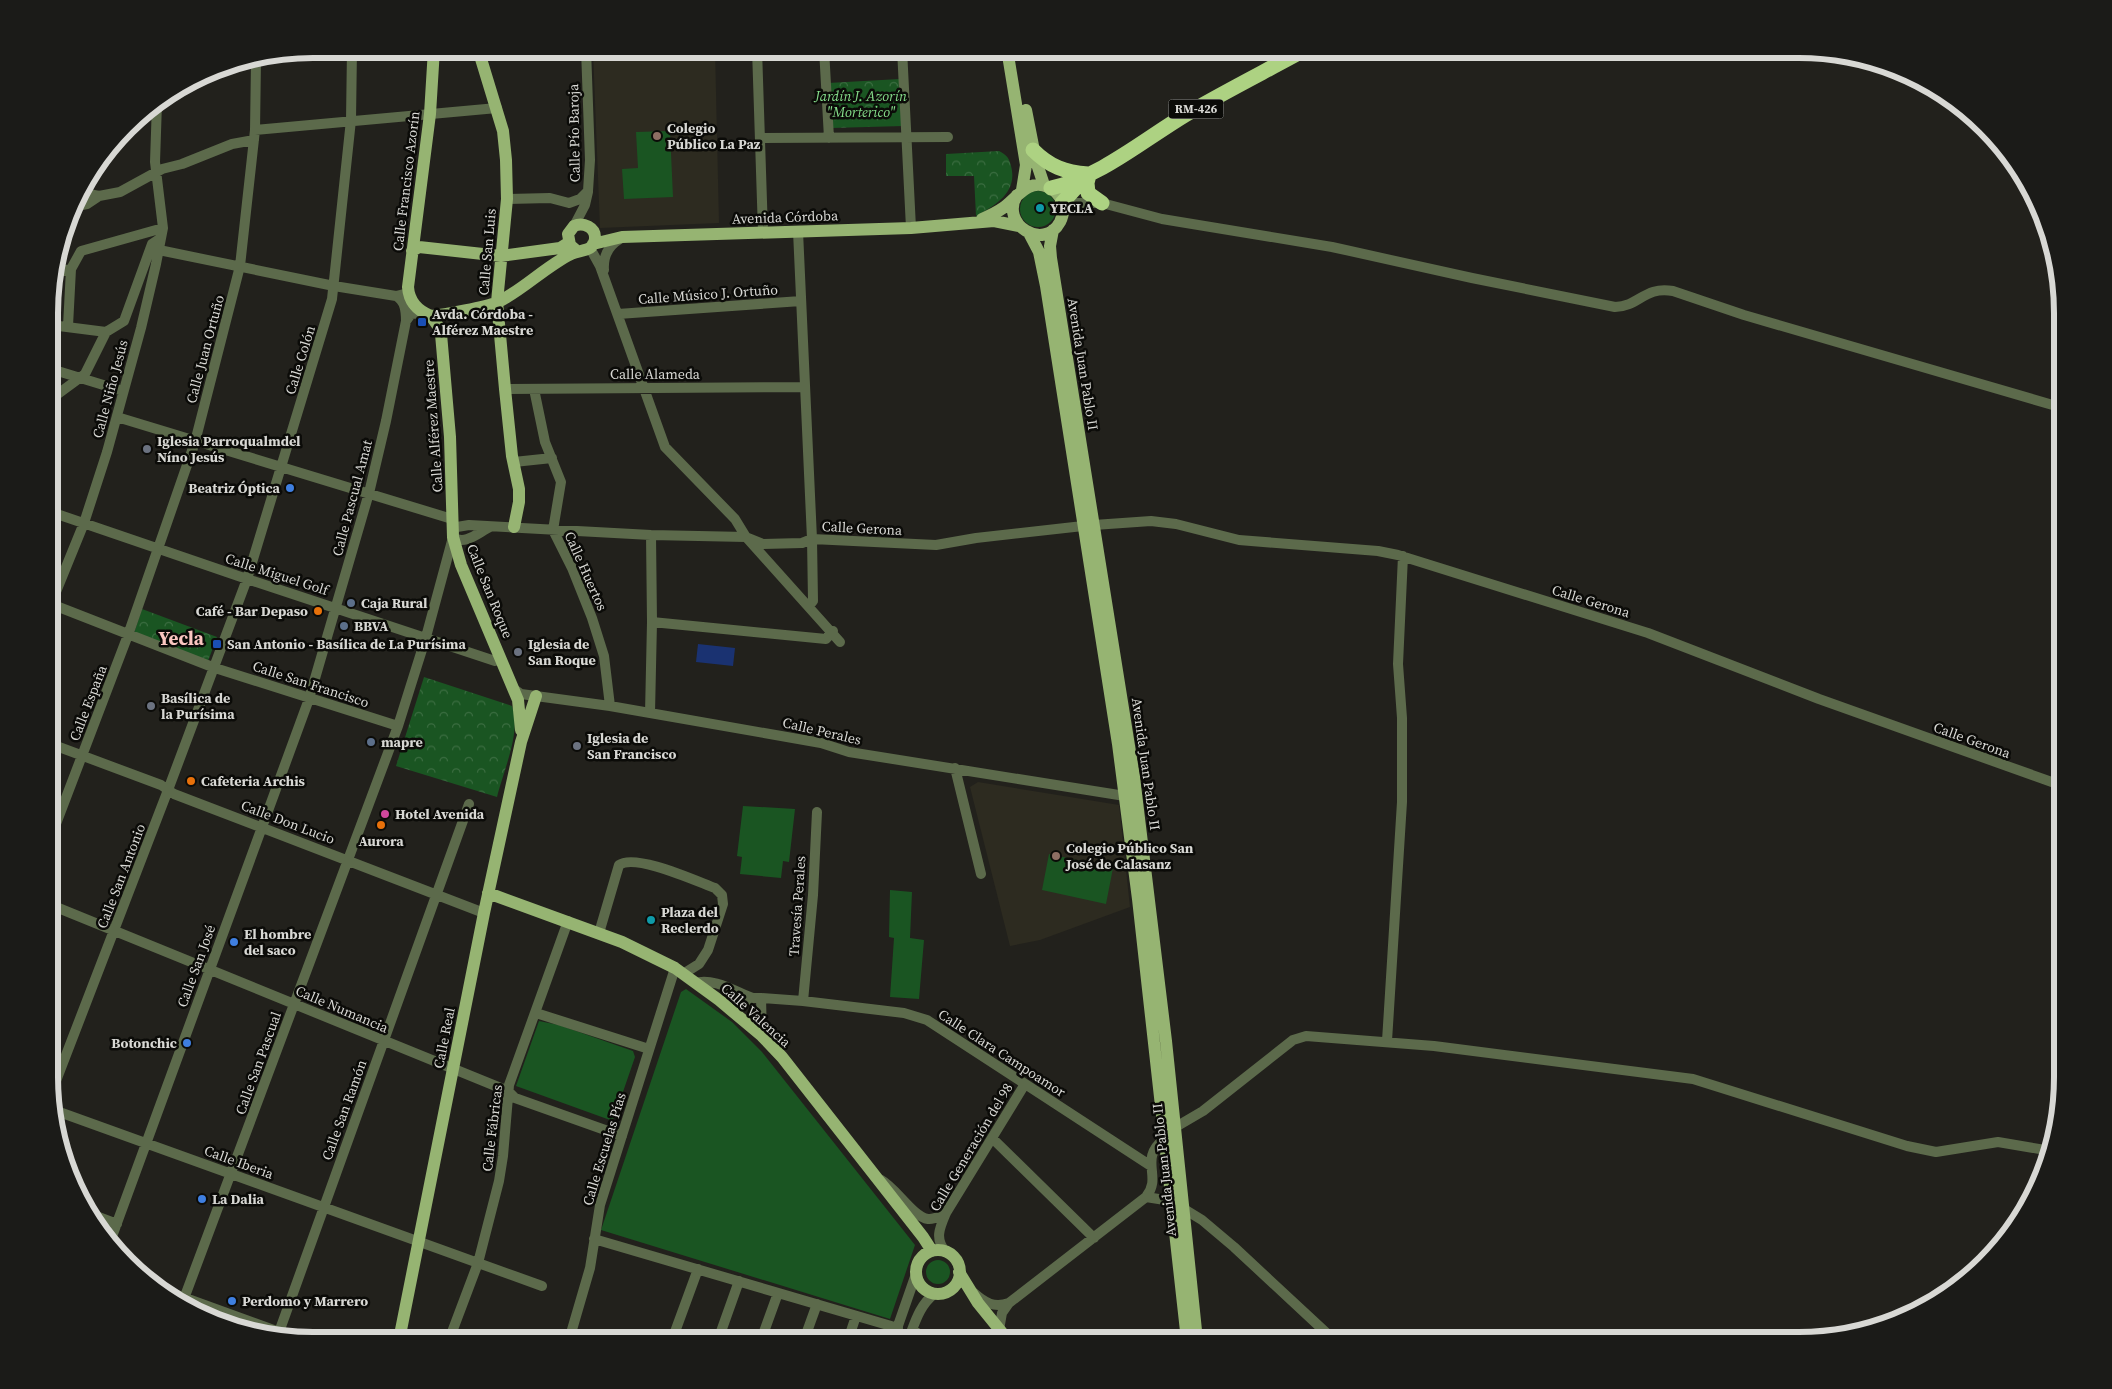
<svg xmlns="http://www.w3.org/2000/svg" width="2112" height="1389" viewBox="0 0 2112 1389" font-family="'Source Serif 4',serif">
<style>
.built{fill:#2d2b20}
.grass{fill:#1a5522}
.park{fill:url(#park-crowns)}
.water{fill:#1a3271}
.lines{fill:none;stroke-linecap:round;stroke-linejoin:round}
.minor{stroke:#5c6a4b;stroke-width:10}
.major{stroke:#96b472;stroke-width:12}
.highway{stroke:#add282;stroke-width:15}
.education-dot{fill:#8d6e63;stroke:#0b0b08;stroke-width:2}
.culture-dot{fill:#0f9aa8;stroke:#0b0b08;stroke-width:2}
.transit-dot{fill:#1a4fb4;stroke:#0b0b08;stroke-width:2}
.worship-dot{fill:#6b7280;stroke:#0b0b08;stroke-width:2}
.shop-dot{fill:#3f7fe0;stroke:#0b0b08;stroke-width:2}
.service-dot{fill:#5c6f8a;stroke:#0b0b08;stroke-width:2}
.food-dot{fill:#e8710a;stroke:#0b0b08;stroke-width:2}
.hotel-dot{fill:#d1479c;stroke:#0b0b08;stroke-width:2}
.labels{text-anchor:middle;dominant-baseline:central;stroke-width:5;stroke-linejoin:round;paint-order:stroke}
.shield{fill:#0b0b08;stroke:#9a9a97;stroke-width:1}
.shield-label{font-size:12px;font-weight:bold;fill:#d8d8d4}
.park-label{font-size:14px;font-style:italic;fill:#85dd8a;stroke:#0b0b08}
.poi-label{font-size:14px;font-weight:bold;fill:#d8d8d4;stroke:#0b0b08;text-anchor:start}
.street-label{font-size:14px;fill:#d8d8d4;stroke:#0b0b08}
.district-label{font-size:19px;font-weight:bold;fill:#fac6c0;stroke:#0b0b08}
.rim{fill:none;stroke:#d8d8d4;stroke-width:6}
</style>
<defs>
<pattern id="park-crowns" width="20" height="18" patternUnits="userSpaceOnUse" patternTransform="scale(1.25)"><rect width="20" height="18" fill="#1a5522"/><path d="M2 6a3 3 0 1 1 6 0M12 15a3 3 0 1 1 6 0" fill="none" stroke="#3b6d41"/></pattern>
</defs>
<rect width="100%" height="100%" fill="#22211c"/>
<path class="built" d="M631 49H715L719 223 600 228 593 50Z
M978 782 1119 805 1130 907 1040 940 1010 946 970 787Z"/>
<path class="grass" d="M670 131 673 197 624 199 622 169 638 168 636 132Z
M1020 209a18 18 0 1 1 36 0a18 18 0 1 1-36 0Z
M743 806 795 809 789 862 783 861 781 878 740 874 742 857 737 856Z
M1049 854 1113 868 1106 904 1042 890Z
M890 890 912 892 910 938 924 940 919 999 890 997 894 938 889 937Z
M686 989 732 1022 762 1052 915 1245 890 1319 601 1230 681 992Z
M539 1021 559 1025 633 1051 635 1057 614 1118 610 1120 516 1086Z
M926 1272a12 12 0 1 1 24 0a12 12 0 1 1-24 0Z"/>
<path class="park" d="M900 79 903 126 831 128 828 83Z
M999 151C1007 155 1009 158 1011 166 1018 192 996 205 976 216L974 176H946V154Z
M142 609 217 637 208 661 134 633Z
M424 677 512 706C522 730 503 772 497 797L396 766Z"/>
<path class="water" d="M698 644 735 648 733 666 696 662Z"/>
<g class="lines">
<path class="minor" d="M757 49 763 232
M824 49 829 138
M902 49 911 228
M157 103 155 162 163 228 156 264 141 328 107 452 84 523 51 604 215 668 398 726
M255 130 497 108
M760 138 948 137
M79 192 99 196
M507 199 550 198 569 203 580 199 588 191 590 160 586 49
M1063 203H1102L1162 219 1332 247 1472 278 1615 307C1640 306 1644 286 1673 291L1744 315 2063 408
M72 207 87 204 99 196 120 192 162 169 182 164 232 144 254 140
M574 226 585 205 588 192
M798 231 812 539 813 601 809 606
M590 248 600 266 665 447 735 519 746 537 840 642
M159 250 334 286 396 296 408 293
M604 270C603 257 608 246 620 239
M53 272 71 269
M396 296C405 301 406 311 406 321
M618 314 801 301
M51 325 106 332
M68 326 71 269 81 251 163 228
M51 369 123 391
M505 389 805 387
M534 389 545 442 561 482 553 530 572 568 592 618 604 656 610 706
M51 399 85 374 106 332 124 321 152 244 161 238
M117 417 452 519
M514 462 552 458
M51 512 247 579 495 661 500 658
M1094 525 1151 521 1176 524 1239 540 1378 551 1398 555 1648 633 1819 699 2063 786
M452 532 457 527 469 525 651 535 746 537 763 544 802 543 812 539 936 545 976 538 1083 526
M652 622 826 639 833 631
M514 689 521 694 610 706 821 743 849 752 1125 796
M650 713 652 622 651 535
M51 744 161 785 174 794 484 913
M955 768 981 874
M51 837 128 635 195 442 240 266 255 130 256 60
M51 905 508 1091 515 1098 622 1136
M599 933 619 865C635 853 696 881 715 888L722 895 723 904 708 950 699 964 683 974
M695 983C713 977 736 992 753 998
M761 998 762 1036
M803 1001 813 895 817 812
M536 1013 649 1049
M735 1013 747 1001 753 998H761L803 1001 904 1013 927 1020 1151 1166
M1387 1041 1402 802V718L1398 664 1403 556
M51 1094 168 790 247 579 332 299 351 120 352 49
M51 1109 542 1286
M1174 1128 1203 1111 1293 1040 1306 1036 1434 1046 1693 1079 1907 1146 1936 1152 1998 1142 2051 1151
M992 1138 1094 1238
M881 1180C896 1188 913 1217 928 1219 934 1220 941 1215 946 1213
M1146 1197C1163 1176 1138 1160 1164 1139
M88 1213 117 1224
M594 1239 898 1328
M110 1242 309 699 369 493 386 421 406 321 411 314 422 313
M946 1252C934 1239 940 1227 946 1213L1025 1084
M155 1287 293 1337
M974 1293C985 1303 994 1308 1009 1303
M182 1304 398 726 426 637 453 537C465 546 479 532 490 527
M913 1329 924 1340
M999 1330 1002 1313 1009 1303 1146 1197 1171 1201 1202 1220 1234 1247 1334 1340
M278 1335 469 804
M449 1340 478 1263 499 1181 503 1156 509 1085 568 921
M569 1340 590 1268 600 1205 675 968
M672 1340 698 1269
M718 1340 739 1281
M761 1340 778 1293
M804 1340 817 1304
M848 1340 856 1316
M893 1340 916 1274
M908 1340C915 1323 919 1306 934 1294"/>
<path class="major" d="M434 49 430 114 408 287C409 302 418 311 431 316 444 315 486 307 498 302 523 290 546 266 571 254 580 249 593 253 595 239 596 227 583 222 574 226L568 234 570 245 577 251
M478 49 503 131 506 160 507 199 497 302 505 389 512 456 519 489V502L514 527
M1007 49 1026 165 1022 190
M1026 110 1036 161 1044 185
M982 219C989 216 996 213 1003 208 1017 198 1028 178 1048 187 1055 190 1060 196 1063 203 1064 210 1063 216 1060 222 1044 252 999 224 1017 195
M1053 230 1050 246 1051 258 1134 777 1166 1041 1197 1340
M1029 233 1039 252 1046 286 1118 744 1138 899 1187 1340
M593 244 622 237 911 228 994 221 1019 226
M412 251 419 247 501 256 560 248 568 243
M431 316 438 326 441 334 450 437 453 537 461 565 518 700 521 730
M488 893 622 942 675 968 719 1000 762 1036 782 1057 923 1237 932 1251
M916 1272a22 22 0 1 1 44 0a22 22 0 1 1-44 0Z
M959 1272 978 1303 1008 1340
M399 1340 484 913 521 742 536 696"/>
<path class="highway" d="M1033 150C1050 167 1065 172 1088 174
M1089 175 1087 183 1088 193 1102 203
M1051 188C1100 177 1142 141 1185 115 1224 92 1266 71 1306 49
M1062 203 1083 180"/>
</g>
<g class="education-dot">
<circle cx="657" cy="136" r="5"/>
<circle cx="1056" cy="856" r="5"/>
</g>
<g class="culture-dot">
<circle cx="1040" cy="208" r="5"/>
<circle cx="651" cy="920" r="5"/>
</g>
<g class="transit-dot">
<rect x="417" y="317" width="10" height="10" rx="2.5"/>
<rect x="212" y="639" width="10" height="10" rx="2.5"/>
</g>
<g class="worship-dot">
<circle cx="147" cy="449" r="5"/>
<circle cx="518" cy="652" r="5"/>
<circle cx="151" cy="706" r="5"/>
<circle cx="577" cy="746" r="5"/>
</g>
<g class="shop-dot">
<circle cx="290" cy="488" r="5"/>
<circle cx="234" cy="942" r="5"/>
<circle cx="187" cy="1043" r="5"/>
<circle cx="202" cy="1199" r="5"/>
<circle cx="232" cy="1301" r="5"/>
</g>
<g class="service-dot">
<circle cx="351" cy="603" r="5"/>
<circle cx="344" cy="626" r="5"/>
<circle cx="371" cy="742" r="5"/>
</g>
<g class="food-dot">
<circle cx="318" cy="611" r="5"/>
<circle cx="191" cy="781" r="5"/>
<circle cx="381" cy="825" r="5"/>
</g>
<circle class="hotel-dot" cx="385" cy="814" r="5"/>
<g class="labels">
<rect class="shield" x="1168.5" y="99.5" width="55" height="19" rx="4"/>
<g class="shield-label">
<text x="1196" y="109">RM-426</text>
</g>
<g class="park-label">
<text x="861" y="96">Jardín J. Azorín<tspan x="861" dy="16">"Morterico"</tspan></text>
</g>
<g class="poi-label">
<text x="667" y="128">Colegio<tspan x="667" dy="16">Público La Paz</tspan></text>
<text x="1050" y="208">YECLA</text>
<text x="432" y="314">Avda. Córdoba -<tspan x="432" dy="16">Alférez Maestre</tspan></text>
<text x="157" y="441">Iglesia Parroqualmdel<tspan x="157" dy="16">Níno Jesús</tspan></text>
<text x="280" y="488" text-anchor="end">Beatriz Óptica</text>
<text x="361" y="603">Caja Rural</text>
<text x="308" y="611" text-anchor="end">Café - Bar Depaso</text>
<text x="354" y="626">BBVA</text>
<text x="227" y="644">San Antonio - Basílica de La Purísima</text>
<text x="528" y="644">Iglesia de<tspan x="528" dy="16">San Roque</tspan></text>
<text x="161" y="698">Basílica de<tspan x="161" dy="16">la Purísima</tspan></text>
<text x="587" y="738">Iglesia de<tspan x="587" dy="16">San Francisco</tspan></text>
<text x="381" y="742">mapre</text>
<text x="201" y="781">Cafeteria Archis</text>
<text x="395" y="814">Hotel Avenida</text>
<text x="381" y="841" text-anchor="middle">Aurora</text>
<text x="1066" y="848">Colegio Público San<tspan x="1066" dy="16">José de Calasanz</tspan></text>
<text x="661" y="912">Plaza del<tspan x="661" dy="16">Reclerdo</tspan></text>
<text x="244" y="934">El hombre<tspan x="244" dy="16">del saco</tspan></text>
<text x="177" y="1043" text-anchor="end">Botonchic</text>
<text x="212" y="1199">La Dalia</text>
<text x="242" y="1301">Perdomo y Marrero</text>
</g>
<g class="street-label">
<text transform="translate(574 133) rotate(-91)">Calle Pío Baroja</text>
<text transform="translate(406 181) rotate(-83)">Calle Francisco Azorín</text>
<text transform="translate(785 217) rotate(-2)">Avenida Córdoba</text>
<text transform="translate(487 252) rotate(-85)">Calle San Luis</text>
<text transform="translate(708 294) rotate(-4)">Calle Músico J. Ortuño</text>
<text transform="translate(205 349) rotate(-75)">Calle Juan Ortuño</text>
<text transform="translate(300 360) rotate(-73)">Calle Colón</text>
<text transform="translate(1083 364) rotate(81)">Avenida Juan Pablo II</text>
<text x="655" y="374">Calle Alameda</text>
<text transform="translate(110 389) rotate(-75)">Calle Niño Jesús</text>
<text transform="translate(433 426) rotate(-94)">Calle Alférez Maestre</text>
<text transform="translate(352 498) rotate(-75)">Calle Pascual Amat</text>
<text transform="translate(862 528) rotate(3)">Calle Gerona</text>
<text transform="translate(586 571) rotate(66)">Calle Huertos</text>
<text transform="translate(277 574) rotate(18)">Calle Miguel Golf</text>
<text transform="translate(490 591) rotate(68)">Calle San Roque</text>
<text transform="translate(1591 601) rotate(17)">Calle Gerona</text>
<text transform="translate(311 684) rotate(18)">Calle San Francisco</text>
<text transform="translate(88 703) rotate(-69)">Calle España</text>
<text transform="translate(822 731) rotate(13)">Calle Perales</text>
<text transform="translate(1972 740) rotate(20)">Calle Gerona</text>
<text transform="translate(1146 764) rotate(82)">Avenida Juan Pablo II</text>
<text transform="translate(288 822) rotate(21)">Calle Don Lucio</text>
<text transform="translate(121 876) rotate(-69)">Calle San Antonio</text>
<text transform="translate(797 906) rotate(-86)">Travesía Perales</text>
<text transform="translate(196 966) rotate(-70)">Calle San José</text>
<text transform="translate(342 1009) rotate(23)">Calle Numancia</text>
<text transform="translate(756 1015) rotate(42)">Calle Valencia</text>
<text transform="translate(444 1038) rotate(-79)">Calle Real</text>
<text transform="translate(1002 1053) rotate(33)">Calle Clara Campoamor</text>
<text transform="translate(258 1063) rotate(-70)">Calle San Pascual</text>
<text transform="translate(344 1110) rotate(-70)">Calle San Ramón</text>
<text transform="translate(492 1128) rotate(-83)">Calle Fábricas</text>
<text transform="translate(971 1147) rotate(-59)">Calle Generación del 98</text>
<text transform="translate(604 1149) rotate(-73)">Calle Escuelas Pías</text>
<text transform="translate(239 1162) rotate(20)">Calle Iberia</text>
<text transform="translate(1164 1170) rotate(-96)">Avenida Juan Pablo II</text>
</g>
<g class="district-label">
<text x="181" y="638">Yecla</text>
</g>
</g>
<path d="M0 0H2112V1389H0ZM313 58H1799A255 255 0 0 1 2054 313V1077A255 255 0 0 1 1799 1332H313A255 255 0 0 1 58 1077V313A255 255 0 0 1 313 58Z" fill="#1b1b18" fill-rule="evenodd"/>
<path class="rim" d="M313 58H1799A255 255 0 0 1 2054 313V1077A255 255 0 0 1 1799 1332H313A255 255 0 0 1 58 1077V313A255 255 0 0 1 313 58Z"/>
</svg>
